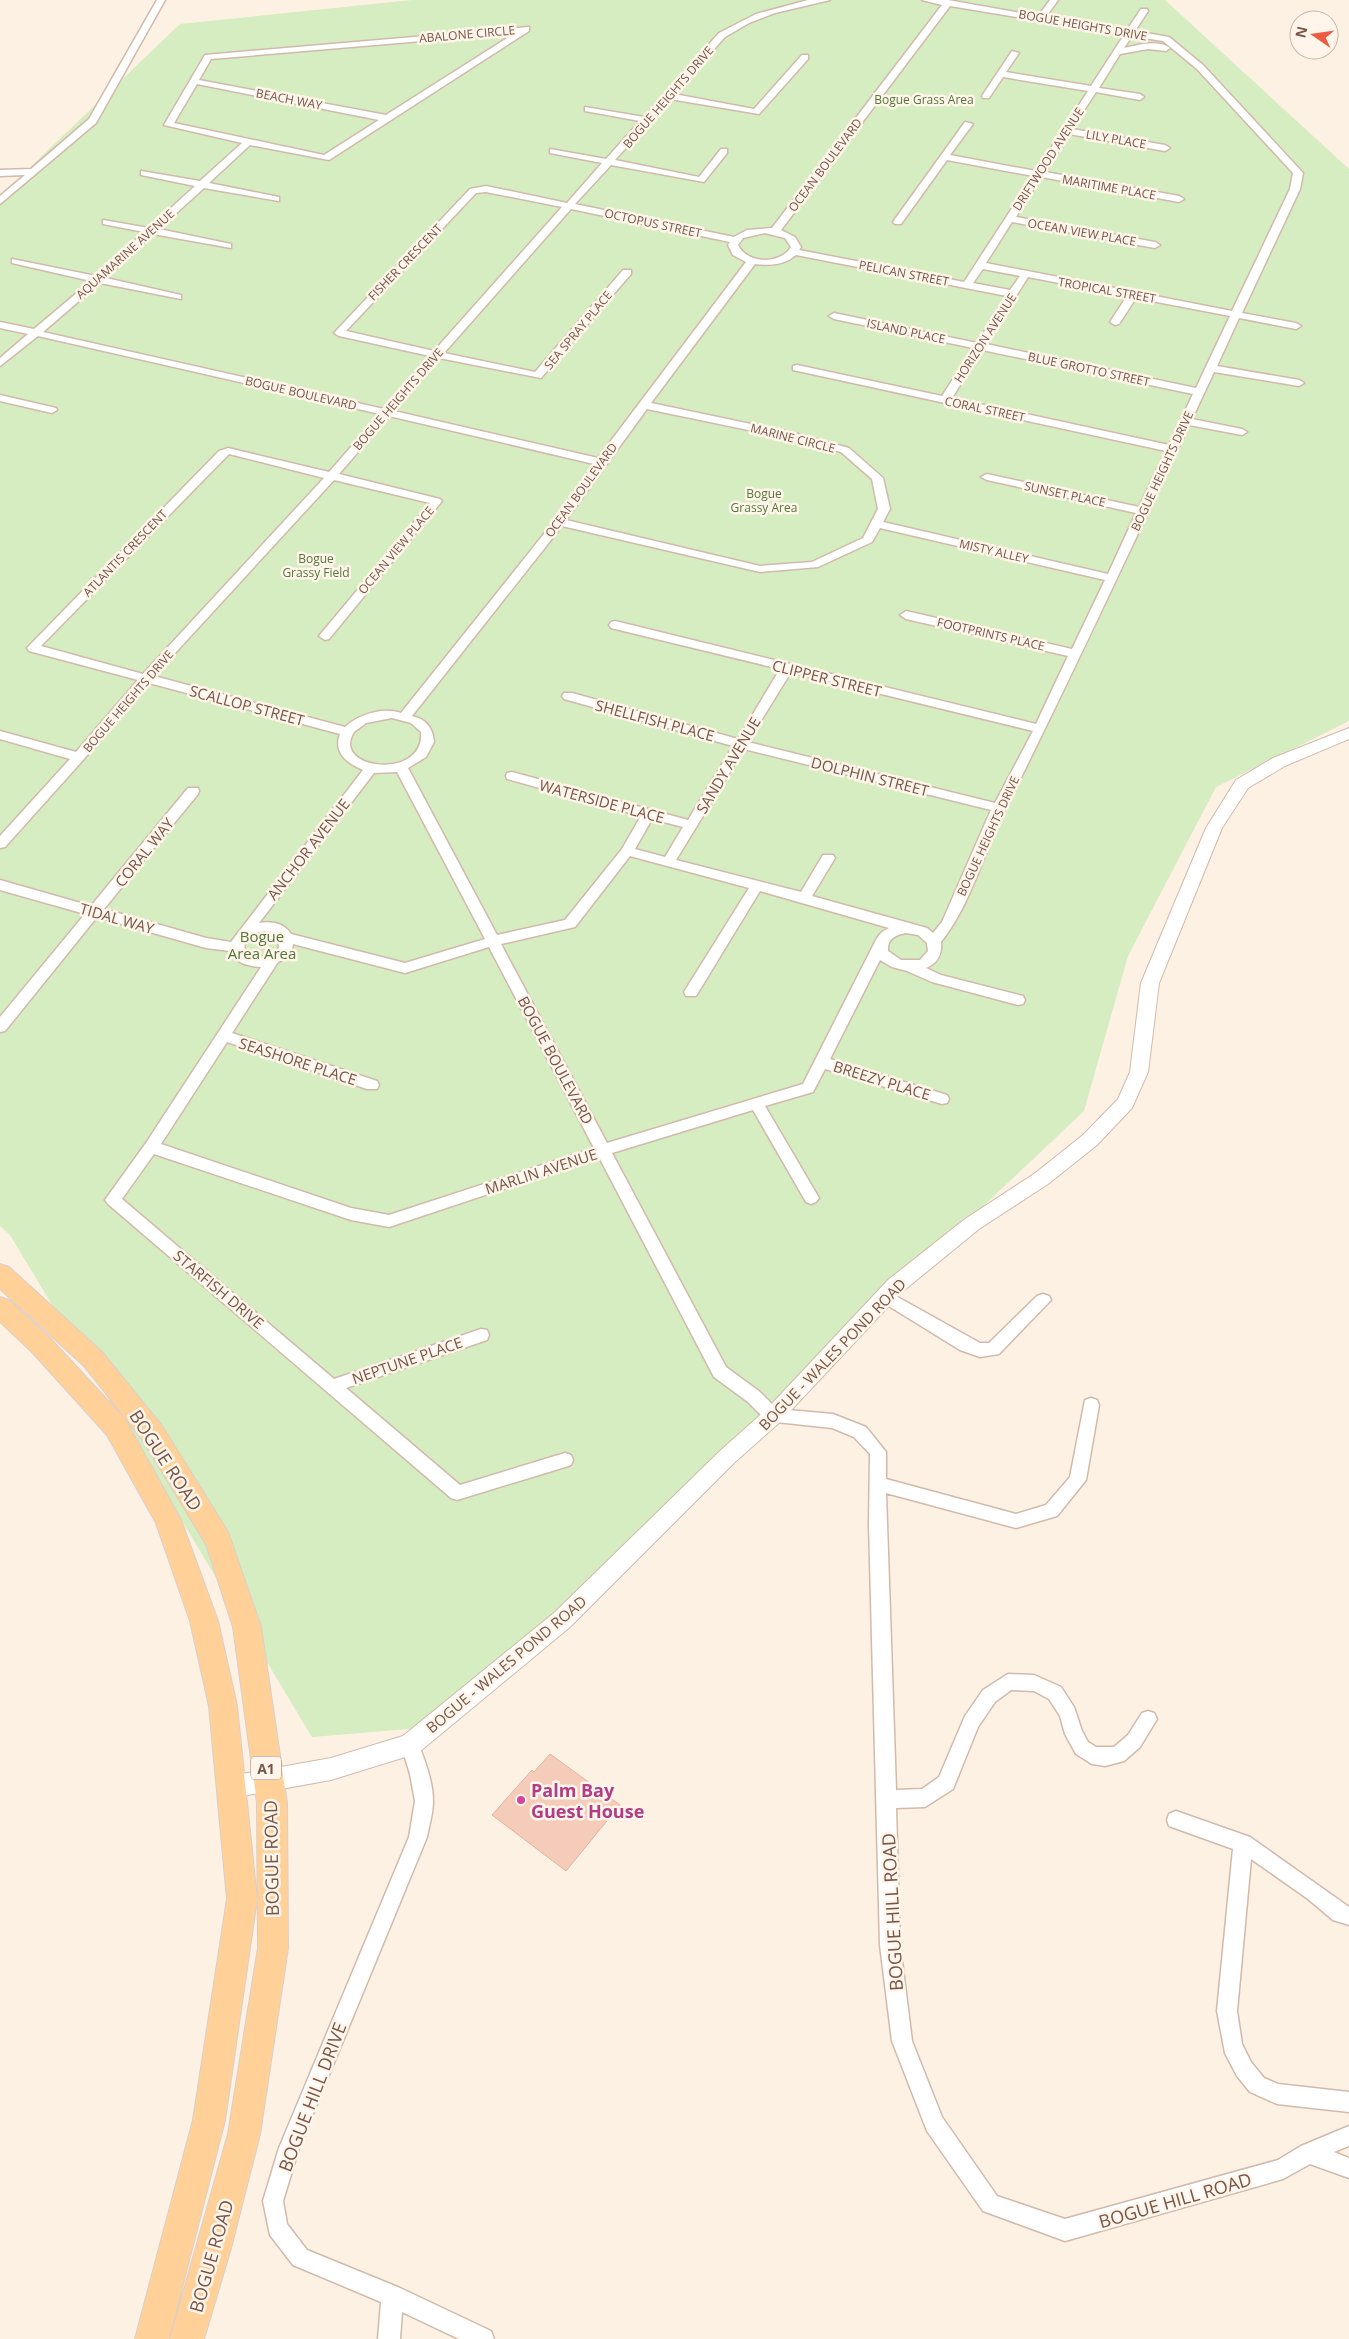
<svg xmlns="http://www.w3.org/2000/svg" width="1349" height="2339" viewBox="0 0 1349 2339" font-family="'Open Sans',sans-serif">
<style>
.green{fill:#d6ecc1}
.building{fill:#f4ccb9;stroke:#e7b199}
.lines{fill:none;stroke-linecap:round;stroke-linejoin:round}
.minor-casing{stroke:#d1baac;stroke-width:3}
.tertiary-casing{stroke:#d1baac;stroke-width:2}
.primary-casing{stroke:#d9cfcc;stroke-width:2}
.minor{fill:#fff;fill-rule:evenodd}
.tertiary{fill:#fff;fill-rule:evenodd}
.primary{fill:#ffd199;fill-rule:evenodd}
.hotel-dot{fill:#d1479c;stroke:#fff5ea;stroke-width:2}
.labels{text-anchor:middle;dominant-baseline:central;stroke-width:5;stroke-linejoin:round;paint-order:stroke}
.far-street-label{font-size:12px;fill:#775548;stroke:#fff5ea}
.far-park-label{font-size:12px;fill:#52773c;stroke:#fff5ea}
.shield{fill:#fff5ea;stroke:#a08579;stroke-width:1}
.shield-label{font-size:14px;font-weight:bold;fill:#775548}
.street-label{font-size:15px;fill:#775548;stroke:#fff5ea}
.park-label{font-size:15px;fill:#52773c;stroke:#fff5ea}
.near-street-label{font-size:18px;fill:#775548;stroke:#fff5ea}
.near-hotel-label{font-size:18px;font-weight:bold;fill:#b23c85;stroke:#fff5ea;text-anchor:start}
</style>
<rect width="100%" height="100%" fill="#fdf1e3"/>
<path class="green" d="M412 0H1165L1349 169V721L1216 787 1128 956 1084 1111 432 1727 312 1737 10 1235 0 1226V196L180 24Z"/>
<path class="building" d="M550 1754 620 1805 566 1871 492 1815 532 1770 534 1772Z"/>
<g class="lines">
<g class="minor-casing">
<path id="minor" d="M157 0H165L96 123 0 204V196L25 175 0 176V170L31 169 89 119Z
M808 0H830L775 13 749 23 725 37 674 94 754 109 802 55H808V59L759 114 670 99 615 160 699 177 721 149H727V153L704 182 611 165 575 204 734 237 747 230 772 228 942 5 922 0H948L1038 16 1050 0H1058L1046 17 1127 30 1141 9H1147L1148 11 1135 31 1169 37 1203 65 1303 173 1300 189 1242 313 1296 323 1301 326 1296 329 1239 318 1217 366 1299 380 1304 383 1299 386 1214 372 1192 419 1242 429 1247 432 1242 435 1189 425C1130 551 1070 679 1007 806 984 850 972 903 941 942 942 954 938 963 926 968L941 975 1023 996 1025 1000 1023 1004 1018 1005 932 982 907 971 892 967 880 960 830 1059 947 1095 949 1099 947 1103 942 1104 825 1069 813 1092 765 1106 819 1198 816 1202 811 1204 806 1202 753 1110 612 1153 726 1367 760 1392 777 1409 833 1414 866 1427 886 1452V1479L1016 1514 1046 1505 1070 1477 1085 1400 1091 1398 1097 1400 1099 1405 1086 1480 1057 1516 1016 1528 886 1493 896 1790 922 1789 939 1777 965 1716 983 1690 1008 1674 1034 1675 1061 1687 1074 1707 1082 1731 1088 1742 1096 1747H1114L1128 1735 1142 1713 1148 1711 1154 1713 1157 1719 1140 1747 1124 1761 1105 1766 1092 1764 1076 1754 1065 1734 1060 1716 1049 1699 1034 1691 1011 1690 995 1702 978 1727 953 1789 925 1807 896 1808 900 1945 912 2041 942 2117 997 2196 1065 2219 1278 2160 1301 2146 1349 2126V2146L1334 2152 1349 2158V2178L1310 2164 1283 2179 1065 2241 983 2211 927 2131 892 2041 880 1945 869 1524 870 1454 854 1437 832 1428 767 1421 748 1402 714 1377 599 1157 389 1227 351 1220 154 1154 122 1199 334 1379 481 1329 487 1330 489 1335 487 1340 346 1388 460 1485 565 1453 571 1455 573 1460 571 1465 565 1467 457 1500 451 1498 108 1204 105 1200 146 1143 261 967C249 966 236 964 230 951L206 948 97 917 5 1031 0 1032V1017L85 914 0 890V880L91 906 188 788H198L199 791 198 794 104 909 206 938 231 942 363 770C347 763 333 753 340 734L149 683 83 760 5 847 0 848V836L70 759 0 739V731L76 752 138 680 29 651 27 648 219 451 228 448 329 472 380 414 38 336 0 366V358L28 334 0 328V322L34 329 91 281 12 263V259L96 276 144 232 103 224V220L149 228 195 186 141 175V171L200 181 242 143 164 125 205 55 529 27V31L329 160 250 145 209 183 279 197V201L204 188 159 229 231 244V248L153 234 106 278 181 295V299L100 283 43 332 384 409 430 356 339 336 334 333 470 189 486 186 567 203 602 163 550 153V149L606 159 640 121 585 111V107L644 117 719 33 756 14ZM950 6 1124 35 1091 86 1006 72 1019 53 1012 51 982 96 983 98H989L1003 77 1088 91 1036 171 950 155 973 124 965 122 893 222 895 224H901L947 160 1033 176 964 282 799 250 801 247 795 237 781 230ZM515 33 386 115 199 80 211 59ZM1132 36 1163 41 1197 69 1293 173 1290 189 1232 311 986 263 1012 222 1155 248 1160 245 1155 242 1016 217 1041 177 1179 202 1184 199 1179 196 1045 172 1069 134 1165 151 1170 148 1165 145 1072 129 1096 92 1140 100 1144 97 1140 94 1099 88 1120 54 1148 49 1166 51 1170 48C1158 39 1138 45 1124 48ZM197 84 379 120 324 155 174 123ZM486 192 562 207 434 351 346 331 476 193ZM571 209 730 242 728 245 733 255 746 262 598 458 394 411 439 358 541 378 631 274V270H623L535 372 444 353ZM765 233 785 238 791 247C780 265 747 264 738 245L743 238ZM796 255 1007 296 977 343 834 313 829 316 834 319 973 348 942 396 797 365 793 366V370L1166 451 1139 507 987 474 981 477 987 480 1136 513 1108 574 883 522 890 509 883 478 849 448 794 433 651 403 755 264C770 266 784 265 796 255ZM983 269 1020 276 1010 290 973 283ZM1028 277 1127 296 1110 322 1115 325 1119 324 1136 298 1230 316 1196 388 986 344ZM982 350 1193 394 1169 445 952 398ZM647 409 792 439 841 452 872 479 878 509 863 538 812 562 760 566 566 520ZM389 416 594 464 555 520 401 713C383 707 359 714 345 727L154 676 334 480 430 503 319 636 325 640 329 639 442 501 440 499 339 474ZM229 454 324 478 143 674 41 646ZM562 526 760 572 818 567 872 542 880 528 1105 580 1072 649 906 611 900 615 906 619 1068 656 1036 724 615 621 611 622 609 625 611 628 780 669 738 739 572 693H564L562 696 564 699 733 746 688 820 512 772 507 773 506 776 507 779 641 816 622 849 565 920 497 935 408 768 426 757 434 742C433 728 426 719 412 716ZM791 672 1033 731 995 803 748 742ZM392 718 411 723 421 732C425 781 330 770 354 732L366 723ZM744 749 991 810 942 922 933 933 927 928 812 896 835 858 833 855H823L801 892 676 860ZM397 772 485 939 405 963 291 934C284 923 271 921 259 923L374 773ZM652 819 683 827 665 857 635 849ZM630 856 749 888 684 992 686 996H696L760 891 889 928 882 932 877 938 803 1084 607 1143 501 944 575 927ZM264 931 272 932 278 936 279 948C266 963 231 960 250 934ZM906 933 918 935 927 943 928 951 920 960H901L888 951C887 939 895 935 906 933ZM293 944 405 973 489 947 594 1148 389 1215 351 1208 161 1144 227 1042 367 1089H377L379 1085 377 1081 232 1033 278 962C286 959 292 953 293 944Z
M0 395 56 408 57 410 52 413 0 401Z
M885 1290 980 1343H989L1037 1296 1043 1294 1049 1296 1051 1300 999 1354 980 1357 960 1350 879 1300 877 1296 879 1292Z
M410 1736 416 1739C424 1757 433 1781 433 1801 433 1813 429 1826 427 1837L299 2148 283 2201 287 2224 307 2250 400 2288 491 2331 494 2339H459L402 2312 400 2339H378L381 2302 293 2265 270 2235 263 2201 279 2148 409 1837 415 1801 410 1774 401 1745 404 1739Z
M1176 1811 1250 1837 1349 1907V1925L1333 1920 1308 1899 1251 1859 1237 2011 1242 2044 1251 2062 1264 2078 1278 2084 1349 2092V2112L1277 2104 1250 2092 1237 2076 1225 2053 1217 2011 1233 1849 1169 1826 1167 1820 1169 1814Z"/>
</g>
<g class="tertiary-casing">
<path id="tertiary" d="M1349 728V739L1285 766 1248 788 1222 828 1159 983 1148 1072 1132 1108 1097 1145 1048 1184 979 1229 902 1292 780 1422 735 1462 570 1627 418 1753 331 1780 231 1798 223 1795 219 1787 223 1779 231 1776 331 1758 403 1736 554 1613 721 1450 766 1410 888 1280 965 1219 1034 1174 1083 1135 1118 1099 1130 1072 1141 983 1206 828 1236 780 1273 758Z"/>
</g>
<g class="primary-casing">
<path id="primary" d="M0 1264 9 1267 102 1352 162 1426 228 1532 261 1627 287 1803 288 1948 260 2134 231 2248 204 2339H170L228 2134 258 1948 257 1803 233 1627 206 1544 144 1442 84 1366 0 1289Z
M0 1297 9 1300 50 1338 125 1419 181 1520 218 1621 237 1706 257 1899 225 2120 169 2339H135L193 2120 227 1899 209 1706 190 1621 156 1523 107 1435 32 1352 0 1322Z"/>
</g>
<use href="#minor" class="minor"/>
<use href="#tertiary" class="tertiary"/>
<use href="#primary" class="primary"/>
</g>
<circle class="hotel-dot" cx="521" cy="1800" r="5"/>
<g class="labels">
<g class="far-street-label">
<text transform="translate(1083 25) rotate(10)">BOGUE HEIGHTS DRIVE</text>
<text transform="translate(467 34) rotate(-5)">ABALONE CIRCLE</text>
<text transform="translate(668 97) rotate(-49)">BOGUE HEIGHTS DRIVE</text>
<text transform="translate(289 99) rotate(11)">BEACH WAY</text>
<text transform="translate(1116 139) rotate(10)">LILY PLACE</text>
<text transform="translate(1048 159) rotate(-57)">DRIFTWOOD AVENUE</text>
<text transform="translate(825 165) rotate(-53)">OCEAN BOULEVARD</text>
<text transform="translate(1109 187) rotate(10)">MARITIME PLACE</text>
<text transform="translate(653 223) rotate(12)">OCTOPUS STREET</text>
<text transform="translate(1082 232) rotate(10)">OCEAN VIEW PLACE</text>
<text transform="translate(125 254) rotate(-42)">AQUAMARINE AVENUE</text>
<text transform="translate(405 262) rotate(-46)">FISHER CRESCENT</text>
<text transform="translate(904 273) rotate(11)">PELICAN STREET</text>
<text transform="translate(1107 290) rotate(10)">TROPICAL STREET</text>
<text transform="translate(578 330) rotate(-50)">SEA SPRAY PLACE</text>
<text transform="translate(906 331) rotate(12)">ISLAND PLACE</text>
<text transform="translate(985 338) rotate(-57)">HORIZON AVENUE</text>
<text transform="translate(1089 369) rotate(12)">BLUE GROTTO STREET</text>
<text transform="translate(301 393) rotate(13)">BOGUE BOULEVARD</text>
<text transform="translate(398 399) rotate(-49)">BOGUE HEIGHTS DRIVE</text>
<text transform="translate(985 409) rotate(12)">CORAL STREET</text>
<text transform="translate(793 438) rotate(14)">MARINE CIRCLE</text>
<text transform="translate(1162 471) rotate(-65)">BOGUE HEIGHTS DRIVE</text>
<text transform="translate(581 490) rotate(-54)">OCEAN BOULEVARD</text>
<text transform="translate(1065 494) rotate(12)">SUNSET PLACE</text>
<text transform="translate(396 550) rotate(-50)">OCEAN VIEW PLACE</text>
<text transform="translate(994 551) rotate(13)">MISTY ALLEY</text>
<text transform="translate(125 553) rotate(-46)">ATLANTIS CRESCENT</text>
<text transform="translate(991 634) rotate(13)">FOOTPRINTS PLACE</text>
<text transform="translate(128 701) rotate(-49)">BOGUE HEIGHTS DRIVE</text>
<text transform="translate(988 836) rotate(-65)">BOGUE HEIGHTS DRIVE</text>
</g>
<g class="far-park-label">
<text x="924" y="99">Bogue Grass Area</text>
<text x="764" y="493">Bogue<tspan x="764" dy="14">Grassy Area</tspan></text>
<text x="316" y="558">Bogue<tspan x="316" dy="14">Grassy Field</tspan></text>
</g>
<rect class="shield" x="251" y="1756.5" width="30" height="23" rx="4"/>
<g class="shield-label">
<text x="266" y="1768">A1</text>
</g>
<g class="street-label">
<text transform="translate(827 678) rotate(14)">CLIPPER STREET</text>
<text transform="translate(247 705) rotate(15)">SCALLOP STREET</text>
<text transform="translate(655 720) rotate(15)">SHELLFISH PLACE</text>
<text transform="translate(728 765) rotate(-59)">SANDY AVENUE</text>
<text transform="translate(870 776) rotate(14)">DOLPHIN STREET</text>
<text transform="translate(602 801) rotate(15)">WATERSIDE PLACE</text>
<text transform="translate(308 849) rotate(-52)">ANCHOR AVENUE</text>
<text transform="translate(144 852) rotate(-51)">CORAL WAY</text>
<text transform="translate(117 918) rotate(16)">TIDAL WAY</text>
<text transform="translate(556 1060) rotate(62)">BOGUE BOULEVARD</text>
<text transform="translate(298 1061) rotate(18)">SEASHORE PLACE</text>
<text transform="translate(882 1080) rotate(17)">BREEZY PLACE</text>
<text transform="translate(541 1171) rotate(-18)">MARLIN AVENUE</text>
<text transform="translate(219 1289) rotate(40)">STARFISH DRIVE</text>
<text transform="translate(832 1354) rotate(-46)">BOGUE - WALES POND ROAD</text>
<text transform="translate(407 1360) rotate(-19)">NEPTUNE PLACE</text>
<text transform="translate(506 1664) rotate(-40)">BOGUE - WALES POND ROAD</text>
</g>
<g class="park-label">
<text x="262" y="936">Bogue<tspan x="262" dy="17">Area Area</tspan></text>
</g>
<g class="near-street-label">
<text transform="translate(166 1460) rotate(57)">BOGUE ROAD</text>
<text transform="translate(271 1858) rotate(-91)">BOGUE ROAD</text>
<text transform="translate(892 1912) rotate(-93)">BOGUE HILL ROAD</text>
<text transform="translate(312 2097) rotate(-69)">BOGUE HILL DRIVE</text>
<text transform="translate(1175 2200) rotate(-16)">BOGUE HILL ROAD</text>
<text transform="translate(211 2256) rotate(-74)">BOGUE ROAD</text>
</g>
<g class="near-hotel-label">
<text x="531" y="1790">Palm Bay<tspan x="531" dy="21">Guest House</tspan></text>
</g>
</g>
<g transform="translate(1314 35) rotate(283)"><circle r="24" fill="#fff5ea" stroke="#c9b5a9"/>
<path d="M0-4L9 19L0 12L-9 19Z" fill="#ed5b42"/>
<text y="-8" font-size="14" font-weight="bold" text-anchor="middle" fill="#775548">N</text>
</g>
</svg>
